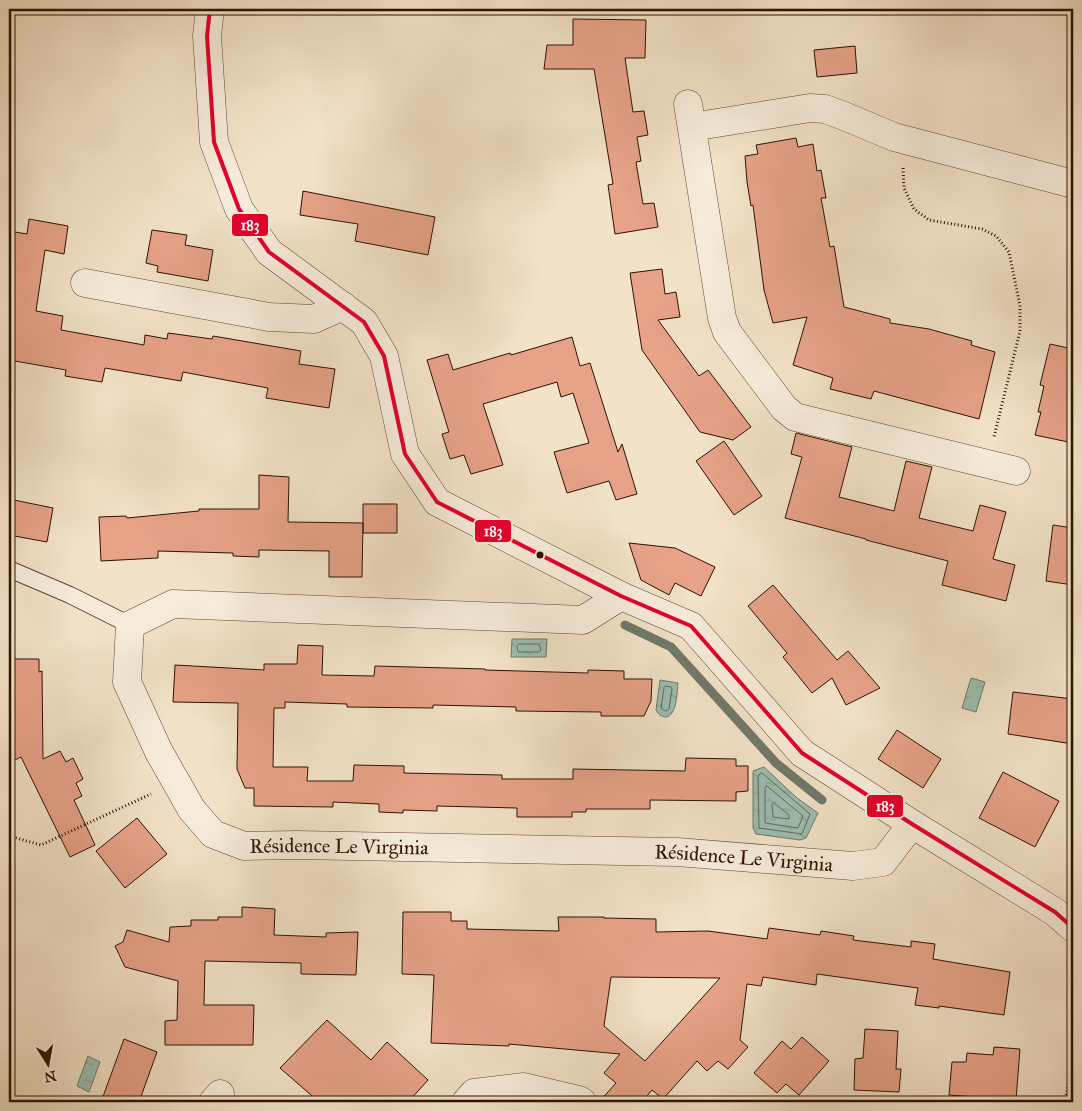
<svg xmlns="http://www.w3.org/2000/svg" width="1082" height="1111" viewBox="0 0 1082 1111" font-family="'IM FELL Great Primer',serif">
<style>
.water{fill:url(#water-ripples);stroke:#70796a}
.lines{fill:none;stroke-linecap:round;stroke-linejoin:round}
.shore{stroke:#656858;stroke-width:1}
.stream{stroke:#70796a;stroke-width:9}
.building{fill:#e7a288;stroke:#2e1200;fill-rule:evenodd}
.lane-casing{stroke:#5f4632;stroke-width:18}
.street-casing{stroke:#5f4632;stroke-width:29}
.path{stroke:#2e1200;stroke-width:3;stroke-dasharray:1 2.5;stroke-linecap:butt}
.lane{stroke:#f7ecdb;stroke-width:16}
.street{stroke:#f7ecdb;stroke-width:28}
.bus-1-casing{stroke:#f7ecdb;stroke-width:8}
.bus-1{stroke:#e4002b;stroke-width:4}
.bus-dot{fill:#2e1200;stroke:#f7ecdb;stroke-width:2}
.labels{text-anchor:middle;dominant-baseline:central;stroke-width:4;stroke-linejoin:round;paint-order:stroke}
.street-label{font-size:20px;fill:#2e1200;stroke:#f7ecdb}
.line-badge{stroke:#f7ecdb;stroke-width:2}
.badge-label{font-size:14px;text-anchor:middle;font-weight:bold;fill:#fff}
</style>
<defs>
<pattern id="water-ripples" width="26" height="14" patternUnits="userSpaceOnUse" patternTransform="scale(1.25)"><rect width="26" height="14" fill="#9cbeb1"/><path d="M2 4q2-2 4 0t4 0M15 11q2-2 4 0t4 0" fill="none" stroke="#87a296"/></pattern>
</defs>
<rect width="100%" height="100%" fill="#f2e2c7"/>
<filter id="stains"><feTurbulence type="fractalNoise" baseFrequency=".004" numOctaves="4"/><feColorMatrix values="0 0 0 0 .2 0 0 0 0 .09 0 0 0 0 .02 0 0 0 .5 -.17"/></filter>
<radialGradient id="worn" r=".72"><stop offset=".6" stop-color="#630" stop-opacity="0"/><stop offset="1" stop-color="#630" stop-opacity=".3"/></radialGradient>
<path class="water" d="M512 639H547L546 657H511Z
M971 678 985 682 976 712 962 708Z
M660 680 678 683C677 691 677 716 666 717 661 717 658 714 656 710Z
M764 767 797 798 818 813 806 838 800 840 756 834 753 828V771Z
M88 1056 100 1062 89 1092 77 1086Z"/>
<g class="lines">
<path class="shore" d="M519 644H539L541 650 539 652H518L517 646Z
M666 686 671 687 672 689 669 709 665 711 661 708 664 688Z
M762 773 810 814 802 834 759 828 758 776Z
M767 786 803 816 798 828 765 823V789Z
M774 803 789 815V819L773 817 772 805Z"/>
<path class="stream" d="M625 625 671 647 776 763 822 800"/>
</g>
<path class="building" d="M573 19 646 20 645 58H625L633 112 644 111 648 135 637 137 641 161 636 162 643 204 654 203 658 227 615 234 608 185 613 184 594 69H544L547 45H573Z
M855 46 857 73 817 77 814 50Z
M796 138 798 147 813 144 817 171 821 170 826 198H821L830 247 834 246 844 307 890 319V323L929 329 972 341 971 345 995 352 979 419 874 391 871 399 830 389 833 378 793 365 807 317 773 323 764 290 753 205 751 206 747 182 745 156 758 154 756 145Z
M303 191 435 217 428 255 355 241 358 224 300 215Z
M29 219 68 226 64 254 45 250 36 311 63 316 61 330 144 345 145 335 167 339 168 333 212 339 213 336 301 351 299 364 335 369 329 408 266 398 268 388 183 372 181 381 105 368 102 382 65 376 66 370 9 360V231L27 234Z
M152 230 187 235 185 245 213 250 208 281 157 272 158 266 146 263Z
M662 269 665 294 676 292 680 317 658 320 699 376 708 370 751 427 733 440 700 432 642 350 630 273Z
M572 337 580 366 590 363 618 452 622 444 637 494 616 500 609 481 567 493 554 452 589 443 573 393 561 397 557 382 483 404 503 465 471 474 464 455 450 459 442 434 449 432 427 360 448 354 453 370 510 353 511 355Z
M1050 344 1073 349V443L1035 435 1041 412H1038L1044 386 1040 385Z
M796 433 852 447 839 497 894 511 906 461 932 467 919 518 973 531 980 505 1006 512 993 559 1015 565 1006 601 942 585 948 561 866 540V539L785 518 802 457 791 454Z
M724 441 762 496 734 515 696 461Z
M259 475 289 477 288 522 363 523 362 577H329V551L259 550V557L233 556V553L158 551V558L101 561 99 517 126 516 127 518 199 511V509H259Z
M9 499 53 508 47 542 9 535Z
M363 504H397V533H363Z
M1053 525 1073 528V585L1046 581Z
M629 543 675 548 715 567 701 596 675 583 669 595 641 580Z
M773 585 837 660 848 651 880 688 846 705 832 678 812 693 783 657 787 653 748 606Z
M298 645 323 646 322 675 374 676 375 666 485 669V670L588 673V670L624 671V679H652L651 701 644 716H601V712L516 711V707L433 705V708L347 707V704L285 702V708H274L273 767H308L307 781H353L354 765 404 766V773L502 775V779H573V769L685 771 686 758 736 759V766H748V791L736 792V801L650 800V809H586V812H572V817H517V808L437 806V811L403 810V813L379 812V804L333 802V807L254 806V788H245L237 769 238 703 173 702 175 665 264 670V664H297Z
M9 659H39V672L42 671 43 759 60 751 66 762 73 758 83 779 76 783 82 796 74 800 95 845 70 857 21 757 9 763Z
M1013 692 1073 699V744L1008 734Z
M897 730 941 759 923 788 878 759Z
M1003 772 1059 801 1035 847 979 818Z
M137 818 167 854 125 888 96 851Z
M242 907 275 909 274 935 326 937V933L358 932 356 975 301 974V963L205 961 204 1005H254L253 1045H165V1021L177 1020 178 981 125 967 115 946 123 942 127 930 169 942 170 927 191 926V920H218V917H242Z
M403 912H451V921H467V929L559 931 558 917H604V918L656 919V932L708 931 767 939 769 928 820 935 821 931 854 936 853 940 911 947V941L935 944 933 959 1010 972 1004 1015 939 1006V1008L915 1005 918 988 817 974 816 985 763 977 761 986 747 984 740 1040 748 1047 728 1069 718 1061 707 1071 697 1061 663 1099 652 1090 642 1102H599L616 1083 604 1073 620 1054 509 1044V1046L431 1043 434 975 402 974ZM611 977 720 978 645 1061 604 1026Z
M327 1020 371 1060 387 1042 428 1080 408 1102H319L280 1068Z
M865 1029 898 1031 896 1069H901L899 1092 854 1090 855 1059 863 1058Z
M802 1037 829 1061 799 1095 786 1084 777 1093 754 1073 782 1041 791 1049Z
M124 1039 157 1052 139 1102H101Z
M994 1047 1020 1049 1016 1100 949 1095 952 1062H966L967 1053 993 1055Z"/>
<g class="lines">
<g class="lane-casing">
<path id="lane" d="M9 569 70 595 130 625"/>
</g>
<g class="street-casing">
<g id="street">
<path d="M210 9 207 36 214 142 239 209 269 252 364 322 384 356 405 454 437 502 621 596 691 626 802 753 912 824 1055 912 1073 928"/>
<path d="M688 104 722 318 727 332 784 408 795 417 1016 471"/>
<path d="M692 127 810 108 825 109 844 116 894 137 1073 184"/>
<path d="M85 283 269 317 314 319 343 306"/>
<path id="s1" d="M621 596 583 620 173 604 130 625 127 682 159 752 192 810 213 834 244 846 297 845 677 852 853 866 883 862 912 824"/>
<path d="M213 1102 220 1094"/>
<path d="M466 1102 474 1093 524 1087 579 1100 582 1102"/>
</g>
</g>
<path class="path" d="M903 168 904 188 914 209 929 220 982 229 996 236 1009 252 1020 306V331L994 437
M9 836 41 845 151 794
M1069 954 1073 993
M1065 1102 1072 1064 1073 1026"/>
<use href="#lane" class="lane"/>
<use href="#street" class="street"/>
<g class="bus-1-casing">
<path id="bus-1" d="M210 9 207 36 214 142 239 209 269 252 364 322 384 356 405 454 437 502 621 596 691 626 802 753 912 824 1055 912 1073 928"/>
</g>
<use href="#bus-1" class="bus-1"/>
</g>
<circle class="bus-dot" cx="540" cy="555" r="4.5"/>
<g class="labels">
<g class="street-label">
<text stroke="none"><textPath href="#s1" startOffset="864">Résidence Le Virginia</textPath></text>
<text stroke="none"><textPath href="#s1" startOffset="1269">Résidence Le Virginia</textPath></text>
</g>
</g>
<g class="line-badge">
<rect x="231" y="213" width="38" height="24" rx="5" fill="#e4002b"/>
<rect x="474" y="519" width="38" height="24" rx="5" fill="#e4002b"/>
<rect x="866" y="794" width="38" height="24" rx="5" fill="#e4002b"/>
</g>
<g class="badge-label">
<text x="250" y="230">183</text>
<text x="493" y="536">183</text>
<text x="885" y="811">183</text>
</g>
<rect width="1082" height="1111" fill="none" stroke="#f2e2c7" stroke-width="30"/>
<rect x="10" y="10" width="1062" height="1091" fill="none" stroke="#2e1200" stroke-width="2.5"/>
<rect x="15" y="15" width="1052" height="1081" fill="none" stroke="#2e1200"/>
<g transform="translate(48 1064) rotate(169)" stroke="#f7ecdb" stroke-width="4" paint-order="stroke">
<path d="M0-4L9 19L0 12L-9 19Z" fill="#2e1200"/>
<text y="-8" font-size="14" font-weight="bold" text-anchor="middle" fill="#2e1200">N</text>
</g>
<rect width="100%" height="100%" filter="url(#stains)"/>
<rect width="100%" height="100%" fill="url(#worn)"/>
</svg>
